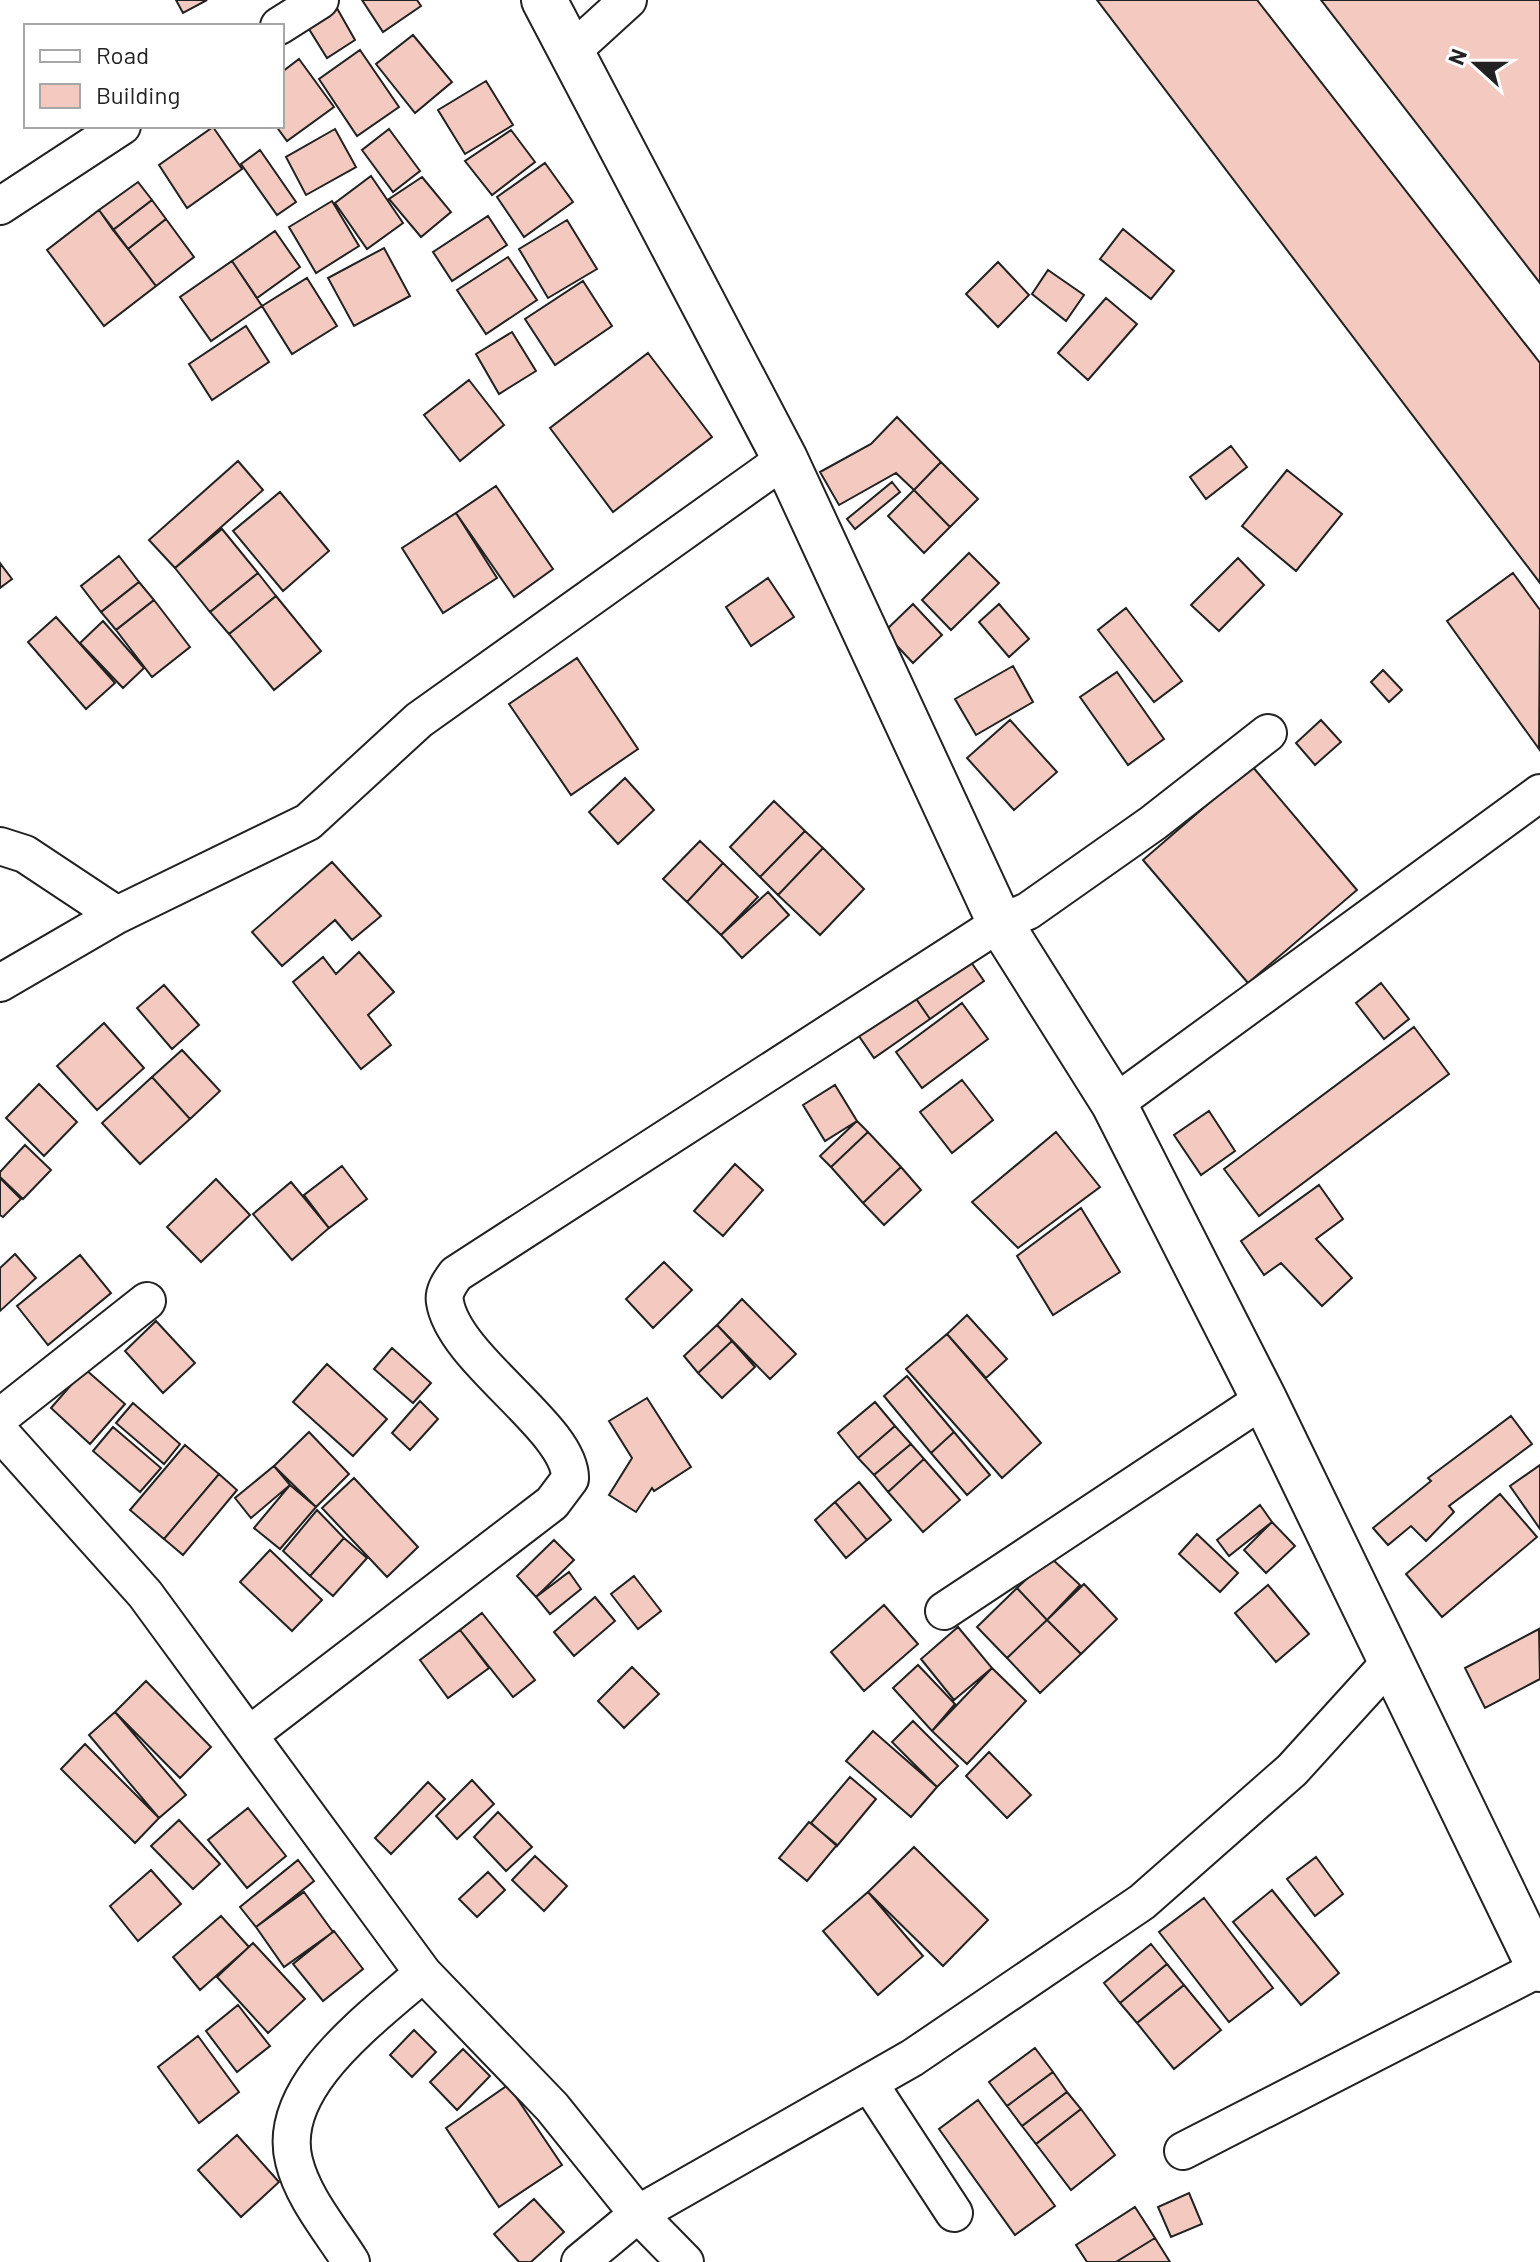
<svg xmlns="http://www.w3.org/2000/svg" width="1540" height="2262" viewBox="0 0 1540 2262" font-family="Barlow,sans-serif">
<style>
.building{fill:#f3c9c0;stroke:#222;stroke-width:2}
.lines{fill:none;stroke-linecap:round;stroke-linejoin:round}
.street-casing{stroke:#222;stroke-width:40}
.secondary-casing{stroke:#222;stroke-width:48}
.street{stroke:#fff;stroke-width:36}
.secondary{stroke:#fff;stroke-width:44}
</style>
<rect width="100%" height="100%" fill="#fff"/>
<path class="building" d="M176 0H207L183 13Z
M362 0H417L421 6 383 32Z
M1097 0H1257L1540 363V583Z
M1321 0H1540V283Z
M334 3 355 40 327 58 304 21Z
M413 35 452 82 415 113 376 64Z
M360 50 399 107 357 136 319 79Z
M299 59 334 107 287 141 276 126H282V72Z
M486 81 513 125 465 154 438 110Z
M213 127 242 169 187 208 159 165Z
M335 129 356 167 306 195 286 157Z
M389 129 420 171 393 192 362 150Z
M511 130 535 162 492 195 465 161Z
M260 150 296 202 277 215 241 164Z
M545 163 573 202 524 237 497 197Z
M371 176 403 223 367 249 335 203Z
M422 177 451 212 421 237 389 199Z
M138 182 152 200 113 230 99 210Z
M152 200 166 219 128 249 113 230Z
M332 201 359 246 316 273 289 227Z
M99 210 156 286 104 326 47 250Z
M488 216 507 245 452 281 433 252Z
M166 219 194 257 156 286 128 249Z
M567 220 597 269 548 298 519 249Z
M1123 229 1174 271 1151 299 1100 259Z
M275 231 300 267 257 298 232 261Z
M384 248 410 296 354 326 328 278Z
M508 257 537 300 486 334 457 290Z
M232 261 262 306 211 341 180 297Z
M998 262 1029 295 998 327 966 294Z
M1048 270 1084 295 1066 321 1032 294Z
M307 278 337 326 292 354 262 306Z
M583 281 612 326 555 365 525 319Z
M1106 298 1137 324 1088 380 1058 353Z
M246 326 269 362 212 400 189 364Z
M512 332 536 371 499 394 476 354Z
M648 353 712 437 613 512 550 428Z
M469 380 504 425 460 461 424 415Z
M897 417 941 462 914 490 896 473 839 505 820 472 871 444Z
M1231 446 1247 467 1206 499 1190 477Z
M238 461 263 490 175 568 149 540Z
M941 462 978 499 950 527 914 490Z
M1287 470 1342 514 1296 571 1242 526Z
M892 482 900 492 855 529 847 519Z
M496 486 553 569 514 597 456 513Z
M914 490 950 527 924 553 888 516Z
M280 492 329 551 283 591 233 531Z
M456 513 497 578 443 613 402 548Z
M222 529 258 573 210 612 175 568Z
M969 553 999 583 951 630 922 600Z
M119 556 139 582 101 612 81 586Z
M1238 558 1264 585 1219 631 1191 605Z
M0 563 12 579 0 588Z
M258 573 276 596 229 634 210 612Z
M1513 573 1540 610 1539 749 1447 621Z
M768 578 794 617 751 646 726 607Z
M139 582 154 600 116 630 101 612Z
M276 596 321 651 274 690 229 634Z
M154 600 190 647 152 677 116 630Z
M913 604 942 635 913 663 884 632Z
M999 604 1029 639 1009 657 979 622Z
M1126 608 1182 681 1154 702 1098 630Z
M56 617 115 683 86 709 28 642Z
M103 621 144 668 123 688 80 643Z
M577 658 638 749 571 795 509 704Z
M1013 666 1033 702 976 735 955 699Z
M1383 670 1402 690 1389 702 1371 682Z
M1117 672 1164 739 1128 765 1080 697Z
M1010 720 1057 772 1014 810 967 758Z
M1321 720 1341 742 1315 765 1296 743Z
M1252 766 1357 890 1248 983 1143 860Z
M625 778 654 810 618 844 589 812Z
M774 801 805 831 760 877 730 847Z
M805 831 823 848 778 895 760 877Z
M700 841 723 863 687 902 663 879Z
M823 848 864 889 820 935 778 895Z
M332 862 381 916 352 940 335 920 282 966 252 932Z
M723 863 758 897 721 935 687 902Z
M768 892 789 915 742 958 721 935Z
M962 949 984 981 930 1019 908 987Z
M359 952 394 992 368 1015 391 1045 361 1069 293 982 323 957 336 974Z
M1381 983 1409 1019 1384 1039 1356 1003Z
M164 985 199 1025 172 1049 137 1008Z
M908 987 930 1019 874 1058 852 1026Z
M962 1003 988 1039 922 1088 896 1052Z
M104 1023 144 1068 97 1110 57 1066Z
M1414 1027 1449 1074 1259 1216 1224 1169Z
M182 1050 220 1091 190 1119 152 1077Z
M152 1077 190 1119 140 1164 102 1123Z
M962 1080 993 1120 952 1153 920 1112Z
M39 1084 77 1122 44 1156 6 1118Z
M835 1085 857 1121 825 1141 803 1105Z
M1209 1111 1235 1151 1201 1175 1174 1135Z
M857 1121 868 1132 831 1167 820 1156Z
M868 1132 901 1167 863 1203 831 1167Z
M1056 1132 1100 1187 1018 1248 972 1202Z
M25 1145 51 1170 23 1199 0 1177V1172Z
M735 1164 763 1190 723 1236 694 1211Z
M342 1166 367 1199 329 1228 304 1195Z
M901 1167 921 1190 884 1225 863 1203Z
M0 1178 21 1199 3 1217 0 1215Z
M216 1179 250 1215 201 1262 167 1227Z
M291 1182 329 1228 292 1260 253 1214Z
M1319 1185 1343 1219 1316 1239 1352 1278 1322 1306 1281 1263 1264 1275 1241 1241Z
M1081 1208 1120 1272 1053 1315 1017 1256Z
M15 1254 36 1278 0 1311V1268Z
M80 1255 111 1293 48 1345 17 1306Z
M664 1262 692 1290 653 1328 626 1299Z
M742 1299 796 1354 770 1379 717 1325Z
M967 1315 1007 1359 986 1378 947 1334Z
M156 1321 195 1363 163 1393 125 1351Z
M717 1325 732 1341 698 1373 684 1356Z
M947 1334 1041 1443 1002 1478 906 1369Z
M732 1341 755 1367 722 1398 698 1373Z
M392 1348 431 1383 413 1403 374 1369Z
M327 1364 387 1419 353 1456 293 1402Z
M85 1369 125 1404 90 1444 51 1408Z
M907 1376 954 1432 931 1453 884 1396Z
M647 1398 691 1467 654 1491 652 1488 636 1512 609 1495 632 1458 609 1421Z
M420 1401 438 1419 410 1450 392 1433Z
M875 1402 895 1426 858 1458 838 1433Z
M133 1403 180 1444 164 1464 116 1423Z
M1511 1416 1532 1444 1449 1506 1454 1512 1426 1541 1411 1526 1388 1545 1373 1528 1431 1481 1428 1478Z
M895 1426 911 1444 874 1475 858 1458Z
M113 1427 161 1468 140 1492 93 1451Z
M309 1432 349 1474 316 1507 274 1466Z
M954 1432 990 1475 967 1495 931 1453Z
M911 1444 924 1459 888 1492 874 1475Z
M185 1445 219 1474 164 1539 130 1510Z
M924 1459 960 1500 923 1532 888 1492Z
M1540 1465V1529L1510 1486Z
M274 1466 290 1485 251 1518 235 1498Z
M219 1474 237 1490 183 1555 164 1539Z
M354 1478 418 1547 387 1577 322 1508Z
M859 1482 891 1520 867 1540 835 1502Z
M290 1485 316 1507 280 1549 254 1528Z
M1500 1494 1537 1537 1442 1617 1406 1574Z
M835 1502 867 1540 846 1558 815 1520Z
M1260 1505 1272 1522 1229 1556 1217 1540Z
M317 1510 344 1538 310 1576 283 1551Z
M1272 1522 1295 1546 1266 1573 1244 1550Z
M1197 1534 1238 1573 1220 1592 1179 1554Z
M344 1538 367 1558 333 1596 310 1576Z
M554 1540 574 1560 536 1597 517 1576Z
M270 1550 322 1600 292 1631 240 1582Z
M1050 1557 1080 1585 1047 1620 1017 1588Z
M569 1572 581 1589 550 1614 536 1597Z
M634 1576 661 1611 638 1629 611 1594Z
M1084 1584 1117 1619 1081 1654 1047 1620Z
M1268 1585 1309 1634 1276 1662 1235 1613Z
M1017 1588 1047 1620 1007 1658 977 1627Z
M595 1597 615 1621 574 1656 554 1632Z
M884 1605 918 1644 864 1691 831 1652Z
M482 1613 535 1680 513 1697 460 1630Z
M1047 1620 1081 1654 1040 1693 1007 1658Z
M958 1627 992 1668 954 1700 921 1659Z
M1539 1629 1540 1679 1485 1708 1465 1668Z
M460 1630 489 1668 448 1698 420 1660Z
M918 1665 955 1704 932 1731 893 1688Z
M632 1667 659 1694 624 1728 598 1701Z
M992 1668 1026 1701 967 1764 932 1731Z
M146 1681 211 1747 180 1778 115 1712Z
M115 1712 186 1795 159 1818 89 1735Z
M913 1721 958 1766 937 1787 892 1742Z
M873 1731 937 1787 911 1817 846 1761Z
M85 1744 159 1818 135 1843 61 1769Z
M989 1752 1031 1795 1007 1818 966 1776Z
M850 1777 876 1799 837 1846 811 1823Z
M472 1780 494 1804 457 1839 436 1816Z
M428 1782 445 1799 391 1854 375 1838Z
M248 1808 286 1856 247 1888 208 1840Z
M498 1812 532 1847 506 1871 474 1837Z
M179 1820 220 1864 193 1889 151 1846Z
M809 1822 837 1845 807 1881 779 1858Z
M914 1847 988 1920 943 1966 868 1892Z
M535 1856 567 1886 544 1911 512 1880Z
M1316 1857 1343 1894 1315 1916 1287 1879Z
M298 1860 314 1881 256 1927 240 1907Z
M151 1870 181 1904 138 1941 110 1906Z
M488 1872 505 1890 477 1917 459 1899Z
M1272 1890 1339 1973 1301 2005 1233 1922Z
M304 1892 333 1932 284 1967 256 1927Z
M868 1892 923 1956 878 1995 823 1931Z
M1204 1898 1273 1988 1229 2022 1159 1932Z
M221 1916 249 1947 200 1990 173 1957Z
M334 1931 363 1969 323 2001 293 1964Z
M253 1943 305 1999 268 2033 217 1977Z
M1151 1944 1167 1964 1120 2003 1104 1983Z
M1167 1964 1184 1985 1137 2023 1120 2003Z
M1184 1985 1221 2030 1174 2069 1137 2023Z
M238 2005 270 2046 237 2072 206 2031Z
M414 2030 436 2052 412 2077 390 2055Z
M198 2036 239 2092 199 2123 158 2067Z
M1035 2048 1053 2072 1007 2106 989 2082Z
M463 2049 490 2076 457 2110 430 2082Z
M1053 2072 1067 2092 1022 2126 1007 2106Z
M508 2085 562 2165 499 2207 446 2128Z
M1067 2092 1081 2109 1036 2144 1022 2126Z
M978 2100 1055 2206 1015 2235 939 2129Z
M1081 2109 1115 2155 1071 2190 1036 2144Z
M237 2135 279 2182 241 2217 198 2170Z
M1189 2193 1202 2224 1171 2237 1158 2207Z
M534 2199 564 2232 531 2262H519L494 2234Z
M1135 2207 1155 2238 1116 2262H1087L1076 2245Z
M1155 2238 1170 2262H1116Z"/>
<g class="lines">
<g class="street-casing">
<path id="street" d="M279 26 320 0
M571 52 628 0
M0 206 122 126
M0 846 25 854 117 915
M0 983 117 915 308 822 419 720 785 459
M1114 1104 1540 793
M0 1417 147 1301
M0 1432 145 1594 423 1973 552 2107 638 2214 912 2058 1142 1902 1292 1770 1392 1660
M944 1611 1264 1399
M249 1735 552 1503 570 1479C572 1429 454 1360 445 1302 443 1292 450 1282 456 1274L1000 923 1028 911 1153 823 1268 733
M869 2083 954 2213
M1183 2151 1540 1968
M351 2262C331 2230 303 2198 294 2161 275 2086 374 2017 423 1973
M580 2262 638 2214 685 2262"/>
</g>
<g class="secondary-casing">
<path id="secondary" d="M544 0 785 459 1000 923 1114 1104 1264 1399 1540 1969"/>
</g>
<use href="#street" class="street"/>
<use href="#secondary" class="secondary"/>
</g>
<rect x="24" y="24" width="260" height="104" fill="#ffffff" stroke="#a7a7a7" stroke-width="2"/>
<rect x="40" y="50" width="40" height="12" fill="#ffffff" stroke="#a7a7a7" stroke-width="2"/>
<text x="96" y="64" font-size="24" fill="#222222">Road</text>
<rect x="40" y="84" width="40" height="24" fill="#f3c9c0" stroke="#a7a7a7" stroke-width="2"/>
<text x="96" y="104" font-size="24" fill="#222222">Building</text>
<g transform="translate(1476 64) rotate(291)" stroke="#ffffff" stroke-width="6" paint-order="stroke">
<path d="M0-6L14 30L0 20L-14 30Z" fill="#222222"/>
<text y="-12" font-size="22" font-weight="bold" text-anchor="middle" fill="#222222">N</text>
</g>
</svg>
